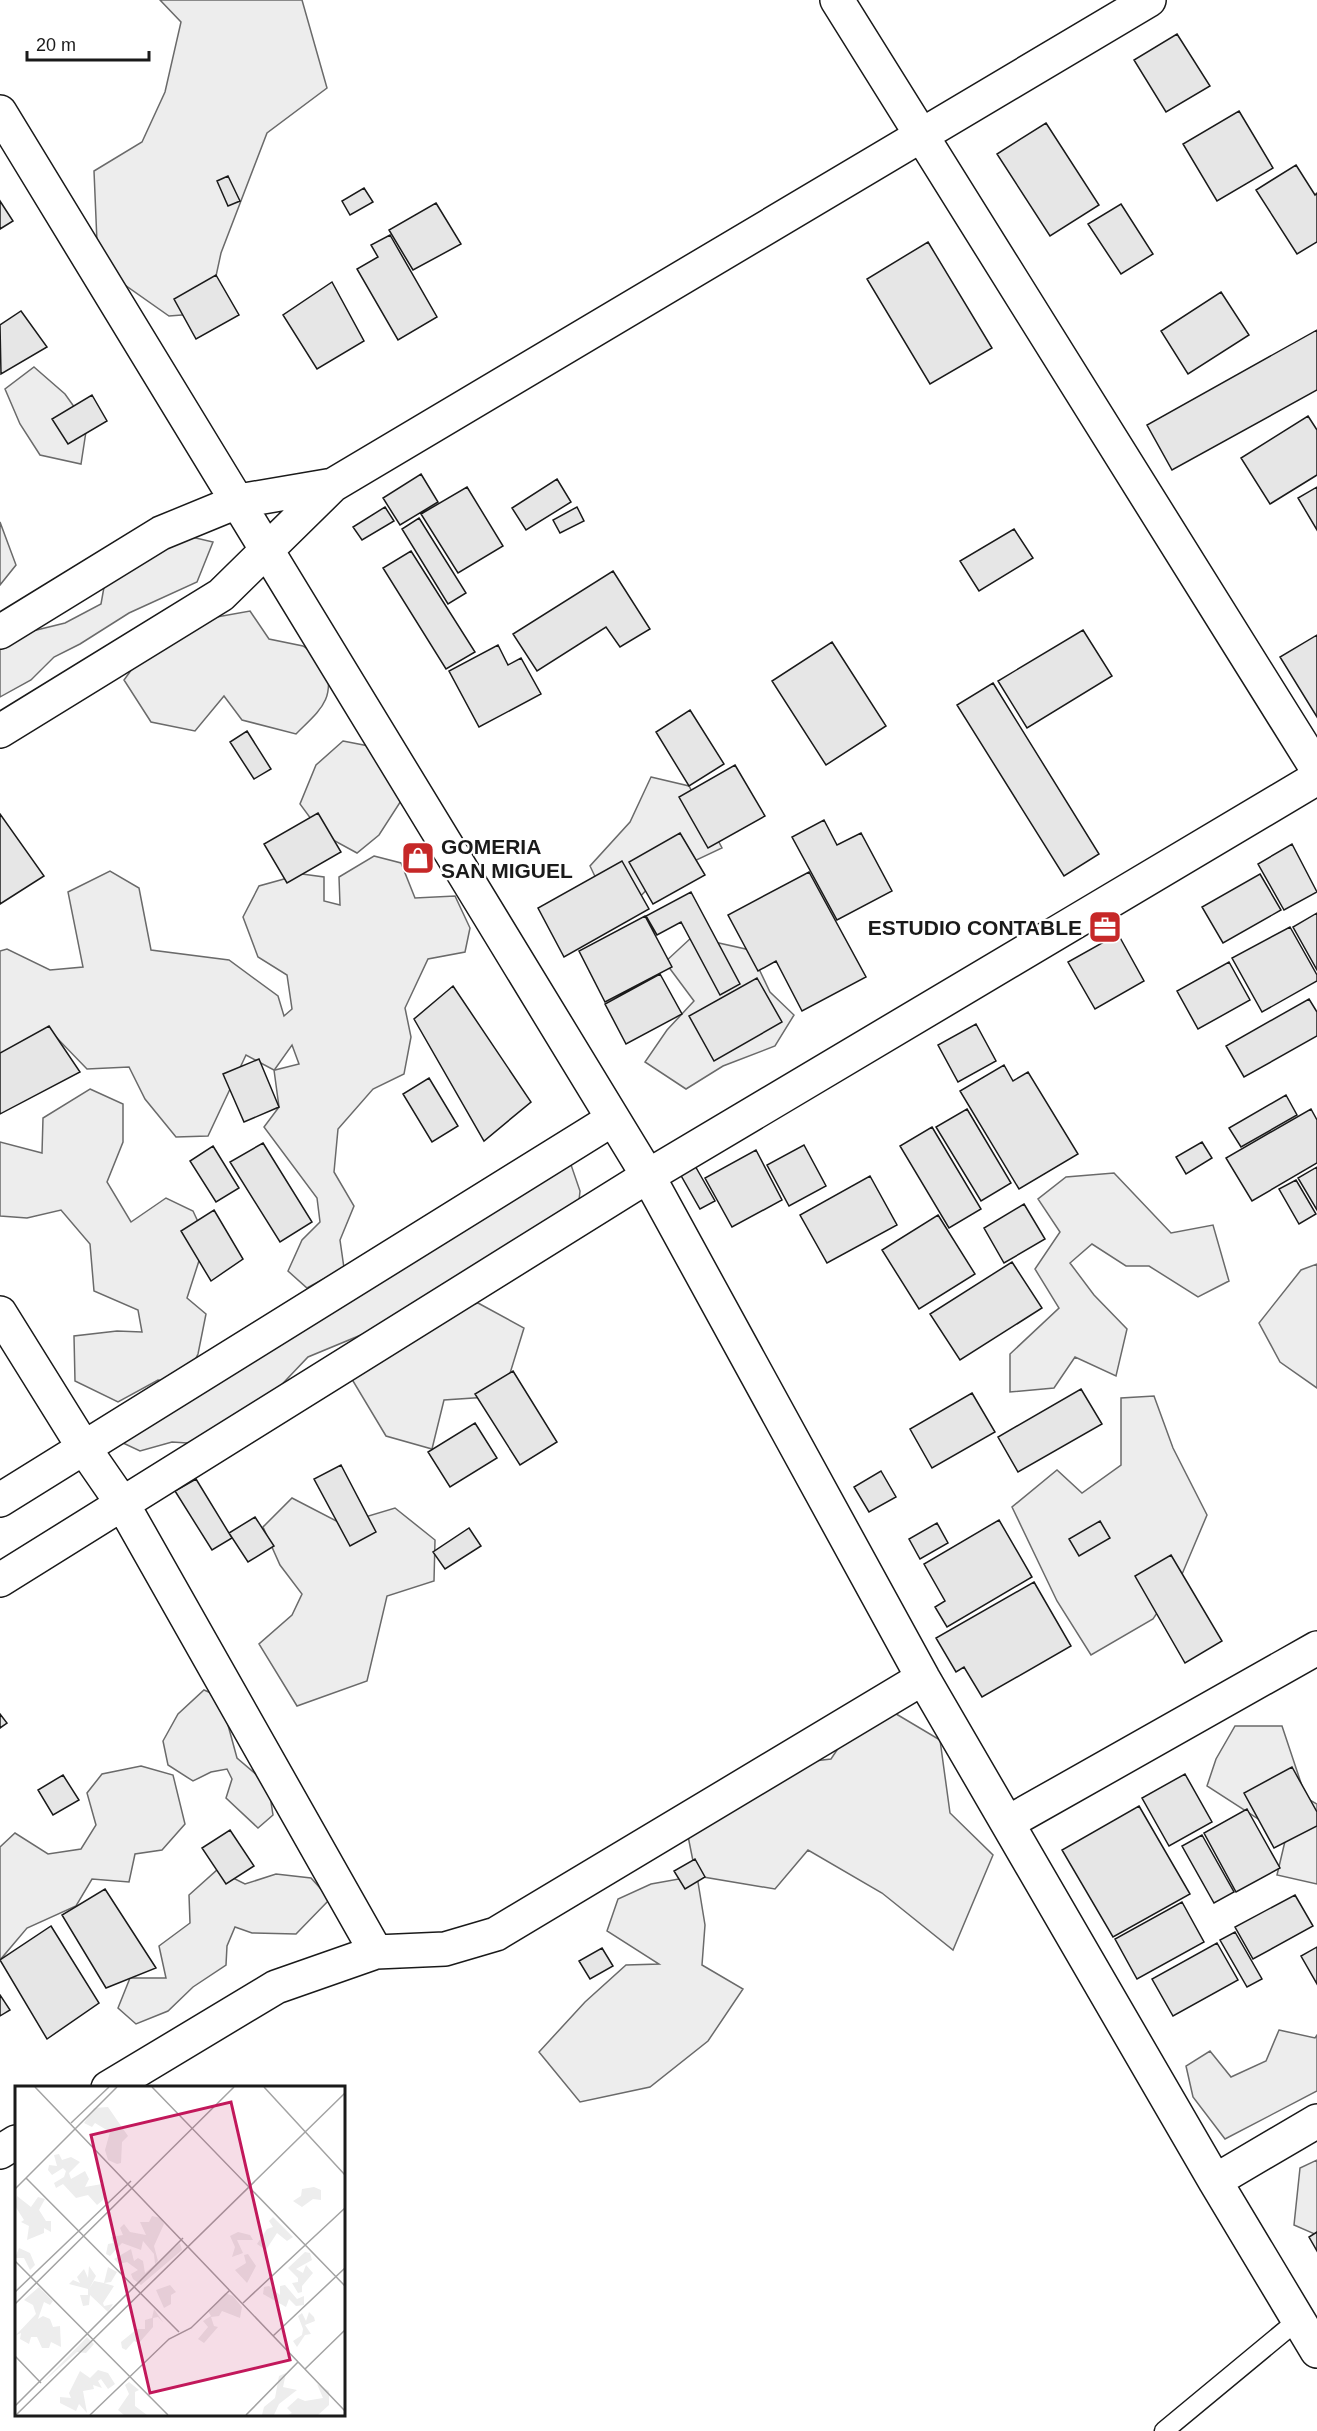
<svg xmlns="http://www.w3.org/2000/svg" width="1317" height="2431" viewBox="0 0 1317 2431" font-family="Arial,sans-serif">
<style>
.green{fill:#ededed;stroke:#6a6a6a;stroke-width:1.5;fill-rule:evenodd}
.building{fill:#e6e6e6;stroke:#1a1a1a;stroke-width:1.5}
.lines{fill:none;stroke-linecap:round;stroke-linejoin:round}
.lane-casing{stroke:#1a1a1a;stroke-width:21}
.street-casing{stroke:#1a1a1a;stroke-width:36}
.lane{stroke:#fff;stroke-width:18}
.street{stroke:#fff;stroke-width:33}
.labels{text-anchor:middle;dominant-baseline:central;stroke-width:4.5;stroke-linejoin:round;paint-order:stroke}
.poi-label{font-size:21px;font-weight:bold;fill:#1a1a1a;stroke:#fff;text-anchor:start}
.inset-road{fill:none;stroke:#a3a3a3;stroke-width:1.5}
.view{fill:#c2185b;fill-opacity:0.15;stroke:#c2185b;stroke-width:3}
.inset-edge{fill:none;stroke:#1a1a1a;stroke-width:3}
</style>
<rect width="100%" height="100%" fill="#fff"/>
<path class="green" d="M160 0H302L327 88 267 133 221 253 208 313 169 316 98 266 94 171 142 142 165 92 181 22Z
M34 367 65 394 87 425 81 464 40 455 20 424 5 389Z
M0 522 16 565 0 585Z
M183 535 213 542 197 582 129 613 80 644 54 657 31 680 0 697V639L65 623 101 604 106 576Z
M250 611 269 639 303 646 325 661C336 700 321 709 296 734L242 720 224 696 195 731 151 722 124 680 155 637 200 620Z
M343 741 384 749 408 790 379 835 357 853 322 834 300 804 316 765Z
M651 777 689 786 722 848 658 878 630 907 601 889 590 866 630 822Z
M374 856 401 863 415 898 455 896 470 928 465 952 428 959 405 1008 411 1037 404 1074 373 1089 338 1129 334 1172 354 1206 340 1240 344 1268 307 1288 288 1271 302 1240 320 1222 317 1198 264 1127 279 1107 274 1070 246 1055 208 1136 176 1137 145 1099 129 1067 87 1069 56 1037 0 1056V951L7 949 50 970 83 967 68 892 110 871 139 888 151 950 229 960 278 996 284 1016 292 1009 287 975 258 957 243 917 259 886 302 874 324 877V901L340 905 339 877ZM292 1045 299 1064 275 1070V1069Z
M692 937 750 950 770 992 794 1015 775 1046 723 1066 686 1089 645 1062 667 1030 694 1001 665 962Z
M90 1089 123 1104V1142L107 1182 131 1222 166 1198 193 1211 206 1239 187 1298 206 1314 198 1354 184 1382 568 1156 580 1191 577 1220 402 1318 308 1357 269 1398 203 1444 172 1442 140 1451 123 1443 182 1384 158 1380 118 1402 75 1381 74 1336 117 1331 142 1332 138 1310 94 1291 90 1244 61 1210 27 1218 0 1216V1142L42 1153 43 1118Z
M1114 1173 1171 1233 1213 1225 1229 1281 1198 1297 1149 1266H1126L1092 1244 1070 1263 1094 1295 1127 1329 1116 1376 1075 1357 1054 1388 1010 1392V1354L1059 1308 1035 1269 1060 1232 1038 1199 1066 1177Z
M1317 1264V1388L1280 1362 1259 1323 1301 1270Z
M478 1303 524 1328 503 1396 444 1400 432 1449 386 1436 344 1366 415 1321Z
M1154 1396 1173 1448 1207 1515 1180 1579 1153 1619 1091 1655 1057 1601 1012 1507 1057 1470 1082 1493 1121 1465V1398Z
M292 1498 342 1524 395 1508 435 1540 434 1581 387 1596 367 1681 297 1706 259 1644 292 1615 302 1594 280 1565 263 1527Z
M204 1690 225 1699 228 1725 237 1758 258 1776 270 1796 273 1815 258 1828 226 1798 232 1779 227 1769 211 1772 193 1781 168 1765 163 1741 178 1714Z
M871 1699 940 1740 950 1813 993 1855 953 1950 882 1893 808 1850 775 1889 697 1876 705 1925 702 1965 743 1989 708 2041 650 2087 580 2102 539 2052 585 2002 626 1965 659 1964 607 1931 618 1899 651 1884 696 1876 684 1816 762 1767 831 1759Z
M1235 1726H1282L1306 1798 1317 1804V1884L1277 1875 1286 1837 1207 1786 1216 1759Z
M141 1766 173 1775 185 1824 162 1850 135 1854 129 1882 92 1879 76 1906 27 1928 0 1960V1847L15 1833 48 1854 81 1849 96 1825 87 1793 102 1774Z
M217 1870 245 1884 276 1874 311 1878 330 1899 296 1934 252 1933 235 1927 227 1946 226 1965 193 1987 168 2011 136 2024 118 2008 130 1978H166L159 1946 190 1923 189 1895Z
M1279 2030 1315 2038 1317 2035V2091L1225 2139 1193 2097 1186 2066 1210 2051 1231 2077 1266 2061Z
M1317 2160V2235L1294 2225 1300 2168Z"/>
<path class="building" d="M1177 34 1210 86 1166 112 1134 60Z
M1239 111 1273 168 1217 201 1183 144Z
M1046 123 1099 205 1050 236 997 154Z
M1296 165 1315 195 1317 193V242L1297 254 1256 190Z
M228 176 240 201 228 206 217 181Z
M364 188 373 202 350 215 342 201Z
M0 201 13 221 0 229Z
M436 203 461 244 413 270 389 230Z
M1121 204 1153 254 1121 274 1088 224Z
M390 235 437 317 398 340 357 269 378 257 371 245Z
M928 242 992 348 930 384 867 279Z
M216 275 239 315 196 339 174 299Z
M332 282 364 341 317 369 283 315Z
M1221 292 1249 335 1188 374 1161 331Z
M21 311 47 347 1 374 0 325Z
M1317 330V390L1172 470 1147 425Z
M92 395 107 421 68 444 52 419Z
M1308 416 1317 430V475L1270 504 1241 458Z
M421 474 438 502 400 525 383 498Z
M557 479 571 502 526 530 512 508Z
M467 487 503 546 458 573 421 514Z
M1317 487V530L1298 498Z
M385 507 394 521 362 540 353 527Z
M577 507 584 521 560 533 553 520Z
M419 518 466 593 448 604 402 529Z
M1014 529 1033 558 979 591 960 561Z
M411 551 475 652 446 669 383 568Z
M613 571 650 629 620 647 606 627 537 671 513 634Z
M1083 630 1112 676 1027 728 998 681Z
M1317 635V717L1280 657Z
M832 642 886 726 826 765 772 681Z
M498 645 508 665 521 658 541 694 479 727 449 671Z
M993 683 1099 854 1064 876 957 705Z
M690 710 724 764 689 786 656 732Z
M247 731 271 769 254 779 230 742Z
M735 765 765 816 708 848 679 797Z
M318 813 341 852 287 883 264 844Z
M0 814 44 876 0 904Z
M824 820 837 845 861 833 892 891 837 920 792 837Z
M680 833 705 875 653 904 629 862Z
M1292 844 1317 892 1284 910 1258 864Z
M622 861 649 909 564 957 538 908Z
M809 872 866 977 802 1011 776 961 758 971 728 915Z
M1260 874 1281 910 1223 943 1202 907Z
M691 892 740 984 720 995 681 922 657 935 646 916Z
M1317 913V970L1293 927Z
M645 916 672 967 605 1002 579 951Z
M1290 927 1317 975V981L1262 1012 1232 958Z
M1118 934 1144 981 1095 1009 1068 962Z
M1229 962 1250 1000 1198 1029 1177 991Z
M660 974 682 1014 626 1044 605 1004Z
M757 978 782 1022 714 1061 689 1016Z
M453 986 531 1102 484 1141 414 1019Z
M1309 999 1317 1012V1036L1244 1077 1226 1046Z
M976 1024 996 1061 958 1082 938 1045Z
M49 1026 80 1072 0 1114V1053Z
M259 1059 279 1107 244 1122 223 1074Z
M1004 1065 1013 1081 1028 1072 1078 1154 1019 1189 960 1091Z
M429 1078 458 1126 432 1142 403 1094Z
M1286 1095 1297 1115 1241 1147 1229 1128Z
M967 1109 1011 1183 981 1201 936 1127Z
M1311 1109 1317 1120V1163L1252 1201 1226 1158Z
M932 1127 981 1209 949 1228 900 1146Z
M1202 1142 1212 1158 1186 1174 1176 1157Z
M263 1143 312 1222 280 1242 230 1162Z
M804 1145 826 1186 789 1206 767 1165Z
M213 1146 239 1188 216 1202 190 1161Z
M756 1150 782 1200 732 1227 705 1178Z
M694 1164 715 1201 700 1209 679 1172Z
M1317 1167V1210L1298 1178Z
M870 1176 897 1225 827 1263 800 1215Z
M1296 1180 1316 1214 1299 1224 1279 1189Z
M1024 1204 1045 1239 1004 1263 984 1228Z
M214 1210 243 1259 211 1281 181 1231Z
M938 1215 975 1274 919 1309 882 1250Z
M1012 1262 1042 1308 960 1360 930 1314Z
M513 1371 557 1442 520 1465 475 1394Z
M1081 1389 1102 1424 1018 1472 998 1437Z
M972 1393 995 1432 932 1468 910 1429Z
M475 1423 497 1458 450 1487 428 1452Z
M341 1465 376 1532 350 1546 314 1479Z
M881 1471 896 1497 869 1512 854 1487Z
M196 1479 232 1538 212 1550 175 1491Z
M255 1517 274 1546 248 1562 229 1533Z
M999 1520 1032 1577 947 1627 935 1607 945 1601 924 1564Z
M1100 1521 1110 1538 1079 1556 1069 1539Z
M937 1523 948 1543 920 1559 909 1539Z
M469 1528 481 1546 445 1569 433 1552Z
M1171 1555 1222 1641 1185 1663 1135 1576Z
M1034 1582 1071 1646 982 1697 964 1667 956 1672 936 1638Z
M0 1714 7 1723 0 1728Z
M1292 1767 1317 1812V1826L1274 1848 1244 1793Z
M1185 1774 1212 1822 1169 1846 1142 1798Z
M63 1775 79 1800 53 1815 38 1790Z
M1139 1806 1190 1894 1113 1937 1062 1850Z
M1247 1809 1280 1868 1236 1892 1204 1833Z
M230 1830 254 1866 226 1884 202 1848Z
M1202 1835 1234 1892 1214 1903 1182 1846Z
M695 1859 705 1877 685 1889 674 1871Z
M105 1889 156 1968 106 1988 62 1915Z
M1295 1895 1313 1926 1253 1959 1235 1927Z
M1182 1902 1204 1942 1137 1979 1115 1939Z
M51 1926 99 2003 47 2039 0 1960Z
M1235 1932 1262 1979 1247 1987 1220 1940Z
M1217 1943 1238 1980 1173 2016 1152 1979Z
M1317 1947V1984L1301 1956Z
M602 1948 613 1966 590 1979 579 1961Z
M0 1995 10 2010 0 2016Z
M1317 2232V2251L1309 2237Z"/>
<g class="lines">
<g class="lane-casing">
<path id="lane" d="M1164 2431 1298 2320"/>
</g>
<g class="street-casing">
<path id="street" d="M837 0 1317 769
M0 112 648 1176 923 1678 1215 2181 1317 2351
M0 632 161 533 239 501 333 485
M0 731 221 595 333 485 1149 0
M0 1313 84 1448 122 1503 376 1952
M0 1500 613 1119
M0 1580 648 1176 1317 778
M1009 1822 1317 1648
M108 2088 276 1987 376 1952 445 1949 496 1934 923 1678
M0 2152 16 2142
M1215 2181 1317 2121"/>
</g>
<use href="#lane" class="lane"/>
<use href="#street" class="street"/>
</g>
<defs>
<g id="shop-square" transform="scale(1.725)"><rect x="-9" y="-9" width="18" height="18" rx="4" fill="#c62828" stroke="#fff"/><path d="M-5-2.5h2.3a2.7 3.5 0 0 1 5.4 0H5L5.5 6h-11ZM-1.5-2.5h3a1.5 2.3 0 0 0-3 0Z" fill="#fff"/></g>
<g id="office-square" transform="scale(1.725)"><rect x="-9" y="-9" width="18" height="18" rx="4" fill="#c62828" stroke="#fff"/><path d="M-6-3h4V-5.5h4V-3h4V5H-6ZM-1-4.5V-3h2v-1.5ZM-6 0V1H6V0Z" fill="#fff"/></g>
</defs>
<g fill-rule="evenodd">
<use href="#shop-square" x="418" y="858"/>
<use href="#office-square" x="1105" y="927"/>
</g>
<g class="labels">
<g class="poi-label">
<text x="441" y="846">GOMERIA<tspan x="441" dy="24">SAN MIGUEL</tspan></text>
<text x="1082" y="927" text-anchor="end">ESTUDIO CONTABLE</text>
</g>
</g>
<g transform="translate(15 2086)">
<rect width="330" height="330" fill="#fff"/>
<path d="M93 21 113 50 107 56 106 77 102 78 93 74 90 64 95 46 80 37 77 41 69 37 79 22ZM44 68 47 74 56 71 65 76 54 87 56 93 70 85 74 93 70 101 87 98 91 108 88 114 82 119 73 109 61 112 48 98 41 102 39 97 49 91 51 85 48 82 37 89 33 84 34 79 42 80 39 69ZM299 101 306 104V114L298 113 287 121 278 115 286 110 287 103ZM2 110 16 121 23 111 30 113 24 124 31 135H36V146L29 142V147L12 154 14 140 6 136 9 134 0 120ZM137 130 146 132 149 138 139 160 143 175 140 178 139 168 128 155 126 164 107 157 95 170 91 168 93 158 98 157 96 151 108 149 105 142 109 138 115 146 131 149 125 136H134ZM258 131 278 151 272 155 262 147 251 164 242 158 252 143 258 141 254 135ZM223 146 235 149 238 154H222L228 167 217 171 220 161 215 150ZM165 157 167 164 126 199 118 193 116 188 123 184 112 176 104 178 99 173 116 163 119 175 123 172 128 175 130 187ZM4 162 15 167 20 179 15 184 9 172H0ZM290 166 295 167 297 174 281 183 288 187 291 179 298 187 287 200V206L283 207 277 197 283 196V192L273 182ZM233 168 241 180 232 197 220 184 231 177 229 169ZM74 180 81 190 74 203 79 195 89 197 93 181 102 186 96 196 89 197 99 200 88 217 89 220 98 218 93 226 75 209 74 219 68 220 65 209H73V203L54 198 58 194 65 197 62 191 69 183 73 192ZM155 199 161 206 156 209V218L149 222 141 204ZM270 199 282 213 289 210V219L281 220 274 213 271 221 248 208 249 201 254 200 265 209V200ZM24 201 38 215 35 219 29 216 23 233 28 230 35 233 38 241 45 240 46 261 36 256 34 262H27L22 251H16L14 258 5 253 6 247 1 249 21 228 18 219 9 214ZM210 207 218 210 227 221 225 232 207 225 204 230 196 231 199 240 203 241 189 257 183 253 193 241 188 235 196 230 193 225ZM139 223 148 236 143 231 138 232V241L124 257 119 255 111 264 107 262 106 256 122 243H130V234L137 232ZM294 226 299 231 300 235 290 239 296 248 290 249 282 261 278 255 287 249 288 243 283 230 287 227 291 235ZM72 251 79 258 71 267 62 266 28 296ZM83 284 93 287 100 298 93 303 86 293 83 295 87 302 78 299 79 303 68 305 72 327 64 318 61 325 45 317V311L56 312 54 307 65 285 75 292ZM271 287 268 301 282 304 264 318 259 329H247L249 321 260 312 264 290ZM114 296 124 304 120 306V320L132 329H109L103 324 114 308 110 299ZM302 298 314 305V319L303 329H273L277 327 272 322 283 312 290 315 308 312Z" fill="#ededed"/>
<path class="inset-road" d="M20 1 330 325M137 1 330 200M249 1 330 89M56 37 94 1M11 92 164 246M0 103 102 1M0 175 153 329M0 206 116 95M228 217 330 122M0 218 219 1M258 250 330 182M0 270 26 297M290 283 330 244M0 320 168 152M1 329 330 7M75 329 154 253 176 242 215 204M231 329 283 276"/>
<path class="view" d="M216 16 275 274 135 307 76 49Z"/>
<rect width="330" height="330" class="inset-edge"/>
</g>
<path d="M27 51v9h122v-9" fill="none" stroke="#1a1a1a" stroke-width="3"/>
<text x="36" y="51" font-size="18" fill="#1a1a1a" stroke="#ffffff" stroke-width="4.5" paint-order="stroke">20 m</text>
</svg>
